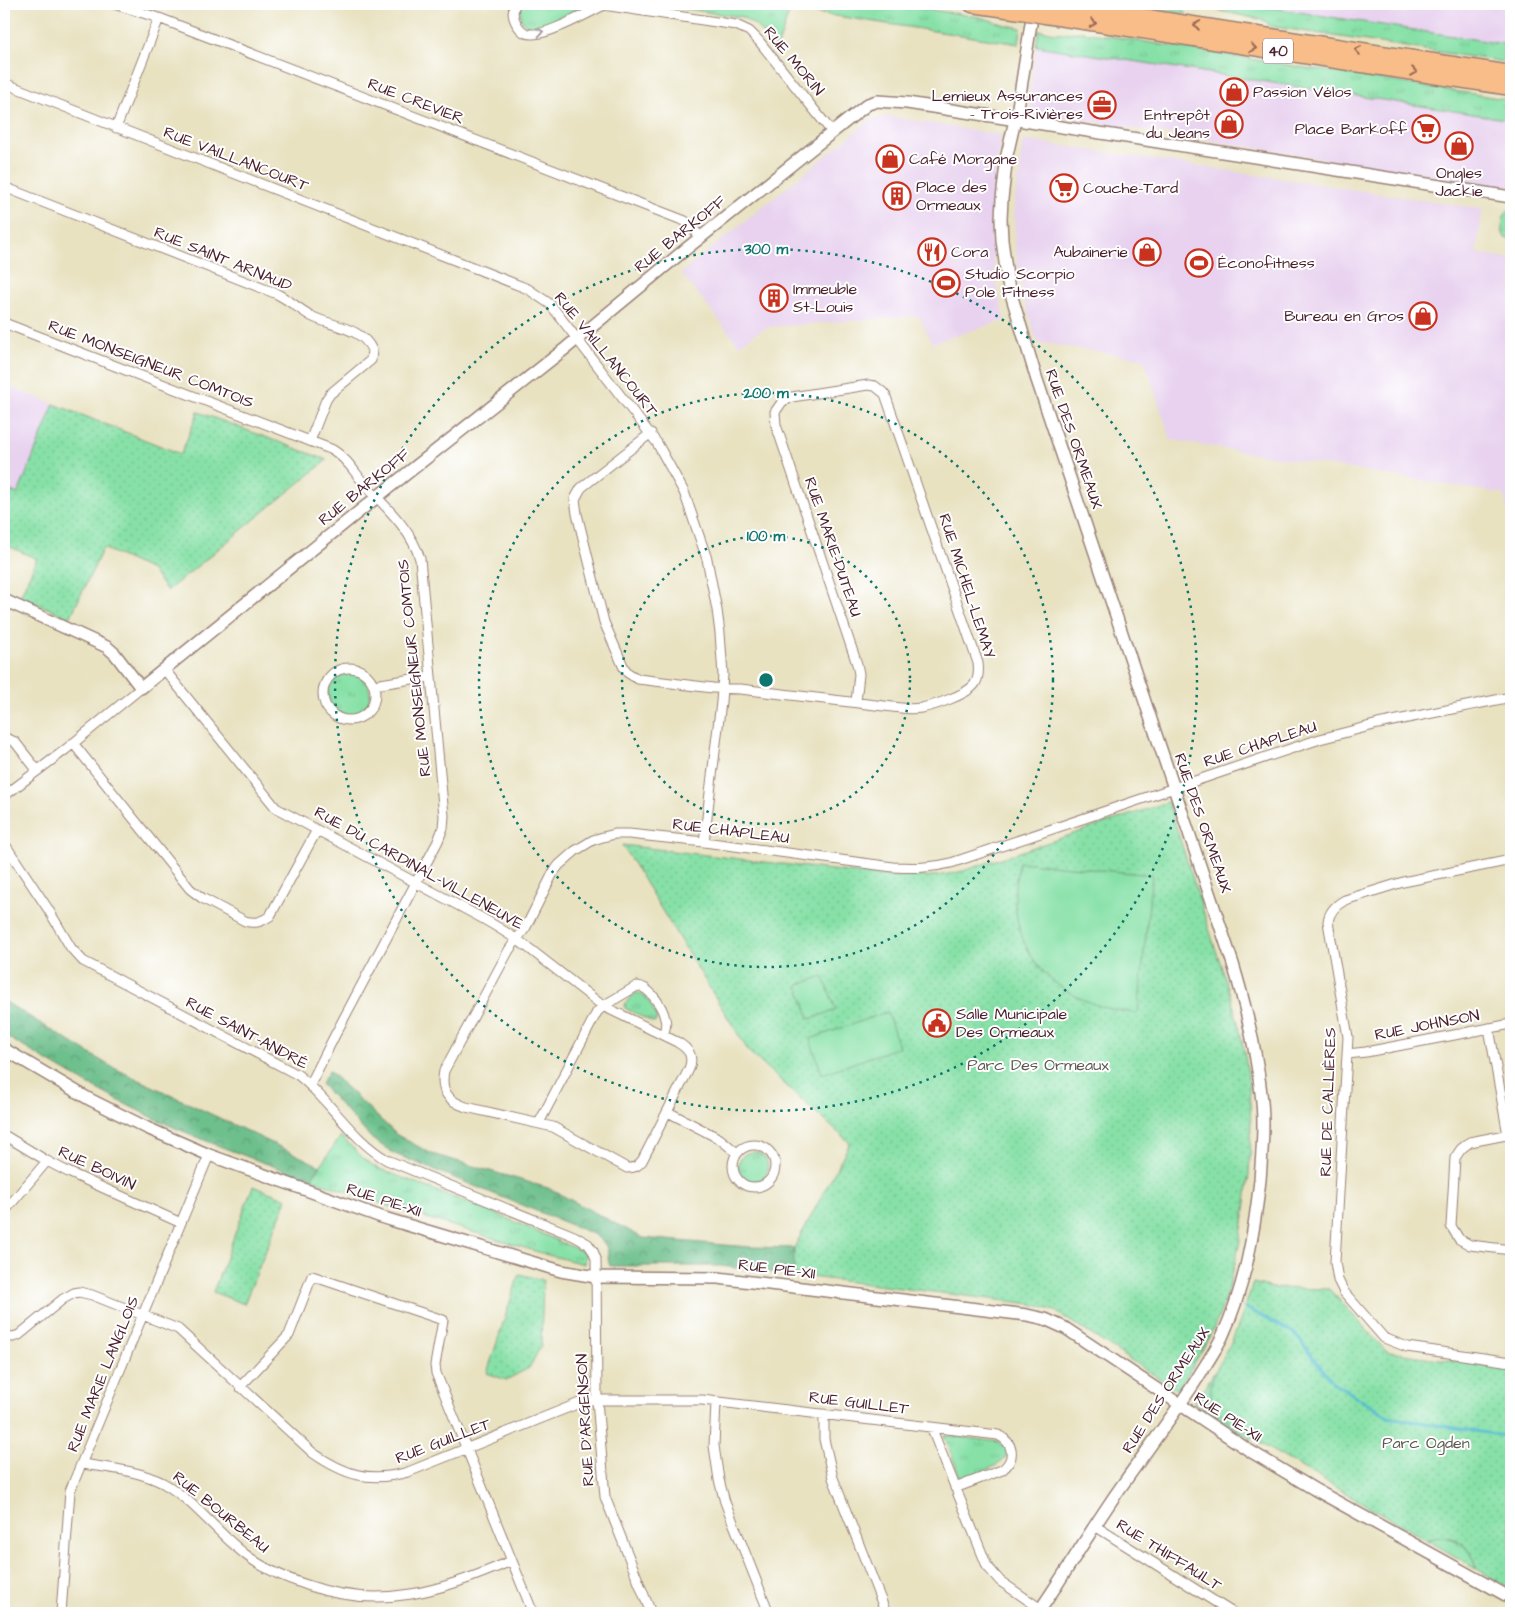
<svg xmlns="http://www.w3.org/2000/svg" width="1515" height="1617" viewBox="0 0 1515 1617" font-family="'Architects Daughter',sans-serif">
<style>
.built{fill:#e8d2ef}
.grass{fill:url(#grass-tufts);stroke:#688069}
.forest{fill:url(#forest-crowns);stroke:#5c6f5c}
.park{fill:url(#park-dots);stroke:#688069}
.pitch{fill:#87e1a7;stroke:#688069}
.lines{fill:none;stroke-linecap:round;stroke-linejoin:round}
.stream{stroke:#51bacf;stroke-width:3}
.minor-casing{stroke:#998076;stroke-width:11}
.tertiary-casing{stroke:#998076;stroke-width:14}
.motorway-casing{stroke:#998076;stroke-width:19}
.minor{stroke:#fff;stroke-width:9}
.tertiary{stroke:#fff;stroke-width:11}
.motorway{stroke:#f8bd88;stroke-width:16}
.motorway-bridge-casing{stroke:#998076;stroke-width:19;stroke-linecap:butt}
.motorway-bridge{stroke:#f8bd88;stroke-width:16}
.oneway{stroke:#986655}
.oneway2{stroke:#ae9aa0}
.ring{fill:none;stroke:#0f766e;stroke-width:2.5;stroke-dasharray:2.5 5}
.labels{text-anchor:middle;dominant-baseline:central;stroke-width:4;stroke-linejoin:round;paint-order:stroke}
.shield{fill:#fff;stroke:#80626b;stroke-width:1}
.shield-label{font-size:15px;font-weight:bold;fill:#4a1f2b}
.street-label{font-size:16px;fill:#4a1f2b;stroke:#fff}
.poi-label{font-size:16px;fill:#4a1f2b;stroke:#fff;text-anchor:start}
.park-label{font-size:16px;fill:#5c5950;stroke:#fff}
.centre{fill:#0f766e;stroke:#fff;stroke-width:2.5}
.ring-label{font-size:15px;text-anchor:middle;font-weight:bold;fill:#0f766e;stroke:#fff;stroke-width:4;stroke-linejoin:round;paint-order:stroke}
</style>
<defs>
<pattern id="grass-tufts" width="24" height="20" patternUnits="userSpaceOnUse" patternTransform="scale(1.25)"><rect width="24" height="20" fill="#87e1a7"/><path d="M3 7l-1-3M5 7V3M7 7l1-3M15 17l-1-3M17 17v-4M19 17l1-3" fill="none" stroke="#76c190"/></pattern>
<pattern id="forest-crowns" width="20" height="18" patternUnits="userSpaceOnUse" patternTransform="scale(1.25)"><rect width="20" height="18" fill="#6dbf8c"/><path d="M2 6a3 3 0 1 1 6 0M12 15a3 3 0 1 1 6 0" fill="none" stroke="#5c9b73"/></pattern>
<pattern id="park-dots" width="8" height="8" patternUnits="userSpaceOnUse" patternTransform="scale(1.25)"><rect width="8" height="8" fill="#87e1a7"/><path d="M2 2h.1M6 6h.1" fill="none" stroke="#76c190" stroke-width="1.8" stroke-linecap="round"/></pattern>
</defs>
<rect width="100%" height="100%" fill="#fff"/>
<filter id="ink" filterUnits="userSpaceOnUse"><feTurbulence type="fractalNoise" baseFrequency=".02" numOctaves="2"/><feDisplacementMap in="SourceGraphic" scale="10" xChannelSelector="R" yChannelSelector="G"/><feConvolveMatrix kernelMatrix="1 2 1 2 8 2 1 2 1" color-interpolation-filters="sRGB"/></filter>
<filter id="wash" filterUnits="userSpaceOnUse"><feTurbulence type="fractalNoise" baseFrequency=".0096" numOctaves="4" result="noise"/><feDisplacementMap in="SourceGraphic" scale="20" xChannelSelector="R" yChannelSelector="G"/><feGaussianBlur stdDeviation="1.12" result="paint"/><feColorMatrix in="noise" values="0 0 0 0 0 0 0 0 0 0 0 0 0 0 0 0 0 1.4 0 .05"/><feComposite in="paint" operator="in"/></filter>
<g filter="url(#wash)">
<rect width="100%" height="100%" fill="#e8e2c1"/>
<path class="built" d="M1247 4H1511V45L1397 27Z
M1036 46 1511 120V187L1426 175 1042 114 1041 112 1031 109 1028 101Z
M886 116 1001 135 993 191 991 236 995 277 1005 320 932 343 919 316 769 327 756 333 739 345 681 273 869 121Z
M1023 140 1483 209 1476 253 1511 259V529L1504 494 1171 440 1144 359 1037 342 1022 293 1015 245 1014 206 1018 177H1021V172L1019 171Z
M4 384 54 404 18 494 4 488Z"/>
<path class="grass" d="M523 4H560L580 8 538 27C523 29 516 16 523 4Z
M652 4H891L980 17 1006 25 1021 28 1019 44 790 9 777 49 756 26 742 17Z
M1122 4H1185L1179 6 1187 14Z
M1187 4H1247L1511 45V63L1269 26 1267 22 1263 20Z
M1039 30 1056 33 1084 32 1306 68 1373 77 1396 82 1511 100V120L1036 46Z
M1507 211 1511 212V239L1505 238C1500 230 1502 218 1507 211Z
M328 694a21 21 0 1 1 42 0a21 21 0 1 1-42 0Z
M637 993C648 995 653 1009 657 1018L655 1023 652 1022 625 1008V1004L632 996Z
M341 1136 363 1158 377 1168 504 1217 583 1252 585 1255 584 1264 548 1255 394 1208 311 1179Z
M738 1167a15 15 0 1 1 30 0a15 15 0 1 1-30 0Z
M1216 1370 1212 1384 1217 1409 1240 1432 1194 1402Z
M944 1435 999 1442C1028 1460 973 1475 961 1480Z
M1437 1537C1459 1537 1472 1547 1477 1569L1427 1540Z"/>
<path class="forest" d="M4 1001 110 1066 320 1166 311 1179C266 1164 222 1148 178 1129 118 1103 60 1069 4 1035Z
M329 1071 397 1135 432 1154 548 1188 643 1238 748 1247 794 1248V1275L720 1266H610C608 1261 608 1258 608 1253 607 1243 599 1238 591 1233L395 1154 372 1139 321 1084Z"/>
<path class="park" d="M54 404 181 454 198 412 327 460 167 591 151 570 103 548 70 618 20 596 37 559 4 544V488L18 494Z
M1168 802C1182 846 1197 891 1211 935 1224 975 1238 1015 1245 1056 1259 1136 1247 1245 1217 1321 1206 1345 1192 1368 1177 1390L1055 1311 1032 1304 794 1275V1248L850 1143 749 1052 622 845 874 875C904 877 933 879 963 871Z
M253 1186 287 1199 244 1304 213 1292Z
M519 1274 543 1280 541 1346 529 1368 506 1380 487 1373Z
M1253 1283 1273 1288 1329 1289 1384 1349 1389 1352 1511 1369V1589L1477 1569C1471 1543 1453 1531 1427 1540L1240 1432C1230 1422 1213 1411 1211 1396 1208 1375 1225 1357 1233 1338 1241 1320 1247 1302 1253 1283Z"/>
<path class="pitch" d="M1019 862 1152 875 1138 1013C1068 1008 1012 964 1015 889 1015 880 1018 871 1019 862Z
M823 976 836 1010 810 1019 798 985Z
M887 1012 899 1047 822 1074 810 1039Z"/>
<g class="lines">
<path class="stream" d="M1244 1307 1294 1333 1333 1382 1388 1417 1511 1437"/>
</g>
</g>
<g filter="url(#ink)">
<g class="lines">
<g class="minor-casing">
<path id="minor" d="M114 4 159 18 685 221 692 227 701 238
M515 4C512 11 513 19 518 26 521 31 525 34 531 34 547 36 588 13 604 5
M597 4 736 25 749 31 759 41 832 132
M4 83 528 289 550 304 657 443 684 492 707 559 717 610 720 633 723 675 721 702 704 842
M116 128 159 18
M4 187 277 294C289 300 299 309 311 316 330 326 362 327 372 350L371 360 330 394 326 400 310 441
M4 323 333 450C348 459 356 475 367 487 387 508 412 531 420 559L444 816 443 828 438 841 334 1037 310 1085
M651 433 581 488 575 499 577 514 604 622 624 668 628 673 638 679 713 688 740 689 901 708C908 709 914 709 921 708 933 706 966 695 974 685 979 679 979 671 978 663L885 394 875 386 868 385 792 397 782 402 775 412 776 425 857 664 859 674 856 702
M323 694a26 26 0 1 1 52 0a26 26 0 1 1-52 0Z
M164 669 276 808 480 917C496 926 511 935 526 946L603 1006 677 1042C689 1049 694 1056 689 1069L642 1161C637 1167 634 1168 627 1168L553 1127 466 1107C448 1101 440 1091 444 1071L509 950 526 927 553 873 559 865 575 851 593 840 603 837 615 834H629L704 842 893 867C914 868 931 868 951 863L1320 739 1378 724 1511 697
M374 685 431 676
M4 737 15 742 37 770
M73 743 190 889 202 898 245 921C255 924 261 922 270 916L317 830
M4 796 65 750 141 688
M4 843 48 909 71 948 83 961 298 1075C330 1100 351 1139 387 1160L574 1236 588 1244 593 1251 596 1259 597 1400 605 1497 651 1613
M1511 860 1403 882 1345 900C1336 905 1329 911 1328 922L1348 1037 1335 1262 1338 1280 1344 1292 1384 1338 1407 1347 1511 1362
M1489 1028 1508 1135
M1347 1054 1366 1052 1511 1024
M668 1112 720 1139 737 1153
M539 1123 597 1012 603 1006 637 986C649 986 663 1007 665 1019 667 1024 665 1030 663 1035
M1511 1134 1470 1142 1461 1149 1455 1158 1451 1226 1459 1239 1470 1245 1511 1250
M4 1135 47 1161 68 1172 181 1223
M733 1166a21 21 0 1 1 42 0a21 21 0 1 1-42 0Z
M4 1212 47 1161
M4 1336 13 1337 19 1335 63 1299 74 1293 79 1292 92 1295 178 1329 313 1453C345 1475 369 1483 408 1472L582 1402 589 1400H702L998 1435C1014 1443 1016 1459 1002 1470L955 1488
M240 1387 289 1335 312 1276 443 1320 435 1365 436 1373 533 1613
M716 1402 714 1446 719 1480 725 1502 769 1613
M824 1414V1439L833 1478 886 1613
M931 1427 987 1566 1000 1581 1041 1609
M82 1464C109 1468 138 1470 163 1483 195 1501 217 1533 246 1555 264 1569 285 1578 307 1585 380 1611 443 1591 511 1561
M1095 1526 1233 1613
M61 1613 70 1491 209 1155"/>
</g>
<g class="tertiary-casing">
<path id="tertiary" d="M1034 4 1018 107 1007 155 1002 199 1001 219 1002 240 1008 284 1036 377 1233 964C1246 1007 1256 1049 1261 1093 1265 1122 1262 1151 1260 1180 1254 1234 1245 1287 1222 1337 1214 1353 1204 1367 1195 1382 1172 1417 1147 1450 1123 1484 1093 1526 1067 1571 1038 1613
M4 600 107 647 115 654 141 688 377 497 566 348 686 249 859 111 868 104 877 101 907 103 1511 197
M4 1049 89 1099 147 1128 209 1155 384 1218 561 1271 596 1277 718 1278 1027 1315 1045 1319 1065 1328 1250 1451 1314 1489 1511 1598"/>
</g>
<g class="motorway-casing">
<path id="motorway" d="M972 4 1021 11
M1057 4 1511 74
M1045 15 1511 87"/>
</g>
<use href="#minor" class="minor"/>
<use href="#tertiary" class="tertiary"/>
<use href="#motorway" class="motorway"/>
<g class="motorway-bridge-casing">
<path id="motorway-bridge" d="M1021 11 1045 15"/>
</g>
<use href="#motorway-bridge" class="motorway-bridge"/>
</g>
<defs><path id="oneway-chevron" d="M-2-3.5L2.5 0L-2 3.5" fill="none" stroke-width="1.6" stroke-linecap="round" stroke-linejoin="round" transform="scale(1.25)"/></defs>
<g class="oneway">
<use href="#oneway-chevron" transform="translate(1093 23) rotate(9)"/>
<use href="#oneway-chevron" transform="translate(1197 25) rotate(-171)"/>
<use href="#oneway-chevron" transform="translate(1253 48) rotate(9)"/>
<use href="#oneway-chevron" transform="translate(1358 50) rotate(-171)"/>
<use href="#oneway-chevron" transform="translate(1414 72) rotate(9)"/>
</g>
<use class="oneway2" href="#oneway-chevron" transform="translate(540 32) rotate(-12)"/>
</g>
<g class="ring">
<circle cx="766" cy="680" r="144"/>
<circle cx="766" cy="680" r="287"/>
<circle cx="766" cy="680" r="431"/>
</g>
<defs>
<g id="shop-ring" transform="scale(1.4375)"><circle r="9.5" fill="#fff" stroke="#c8321e" stroke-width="1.5"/><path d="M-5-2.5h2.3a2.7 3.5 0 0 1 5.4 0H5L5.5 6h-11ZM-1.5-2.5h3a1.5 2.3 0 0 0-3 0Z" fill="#c8321e"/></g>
<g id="office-ring" transform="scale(1.4375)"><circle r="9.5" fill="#fff" stroke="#c8321e" stroke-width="1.5"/><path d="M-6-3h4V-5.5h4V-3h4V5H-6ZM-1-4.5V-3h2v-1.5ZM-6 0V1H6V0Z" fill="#c8321e"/></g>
<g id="supermarket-ring" transform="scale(1.4375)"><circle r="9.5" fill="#fff" stroke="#c8321e" stroke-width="1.5"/><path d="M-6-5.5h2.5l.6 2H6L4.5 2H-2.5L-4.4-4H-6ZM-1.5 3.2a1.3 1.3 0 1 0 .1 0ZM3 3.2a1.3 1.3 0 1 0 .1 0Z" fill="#c8321e"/></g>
<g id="building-ring" transform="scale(1.4375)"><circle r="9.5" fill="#fff" stroke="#c8321e" stroke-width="1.5"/><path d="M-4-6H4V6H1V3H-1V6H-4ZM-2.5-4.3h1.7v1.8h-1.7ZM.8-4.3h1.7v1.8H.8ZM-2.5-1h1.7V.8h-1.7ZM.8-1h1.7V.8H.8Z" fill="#c8321e"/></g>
<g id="restaurant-ring" transform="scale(1.4375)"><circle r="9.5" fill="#fff" stroke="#c8321e" stroke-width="1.5"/><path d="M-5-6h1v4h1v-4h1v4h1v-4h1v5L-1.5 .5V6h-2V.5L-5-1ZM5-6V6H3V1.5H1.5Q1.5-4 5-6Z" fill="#c8321e"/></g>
<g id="stadium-ring" transform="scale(1.4375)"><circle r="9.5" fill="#fff" stroke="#c8321e" stroke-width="1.5"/><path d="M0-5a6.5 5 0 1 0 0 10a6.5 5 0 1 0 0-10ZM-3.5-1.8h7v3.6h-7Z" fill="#c8321e"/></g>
<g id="civic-ring" transform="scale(1.4375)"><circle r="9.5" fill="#fff" stroke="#c8321e" stroke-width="1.5"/><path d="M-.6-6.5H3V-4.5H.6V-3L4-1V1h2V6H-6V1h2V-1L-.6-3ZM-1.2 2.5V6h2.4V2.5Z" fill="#c8321e"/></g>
</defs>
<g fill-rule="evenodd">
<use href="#shop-ring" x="1234" y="92"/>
<use href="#office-ring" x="1102" y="105"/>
<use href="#shop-ring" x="1229" y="124"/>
<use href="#supermarket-ring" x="1426" y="129"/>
<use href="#shop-ring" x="1459" y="146"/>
<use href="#shop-ring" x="890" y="159"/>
<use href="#supermarket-ring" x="1064" y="188"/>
<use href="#building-ring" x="897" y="196"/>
<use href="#restaurant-ring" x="932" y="252"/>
<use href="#shop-ring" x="1147" y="252"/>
<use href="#stadium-ring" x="1199" y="263"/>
<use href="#stadium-ring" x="946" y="283"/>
<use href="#building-ring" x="774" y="298"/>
<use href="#shop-ring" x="1423" y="316"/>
<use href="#civic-ring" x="937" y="1023"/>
</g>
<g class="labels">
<rect class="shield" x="1263" y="38.5" width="30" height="25" rx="4"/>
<g class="shield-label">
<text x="1278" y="51">40</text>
</g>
<g class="street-label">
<text transform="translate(794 61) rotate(50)">RUE MORIN</text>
<text transform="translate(416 101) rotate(21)">RUE CREVIER</text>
<text transform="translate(236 159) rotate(21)">RUE VAILLANCOURT</text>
<text transform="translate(680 234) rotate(-39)">RUE BARKOFF</text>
<text transform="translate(223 259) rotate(22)">RUE SAINT ARNAUD</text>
<text transform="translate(606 354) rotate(51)">RUE VAILLANCOURT</text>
<text transform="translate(151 364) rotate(21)">RUE MONSEIGNEUR COMTOIS</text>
<text transform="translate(1074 439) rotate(71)">RUE DES ORMEAUX</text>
<text transform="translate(364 487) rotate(-39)">RUE BARKOFF</text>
<text transform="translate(833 547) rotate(71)">RUE MARIE-DUTEAU</text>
<text transform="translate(967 586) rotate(72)">RUE MICHEL-LEMAY</text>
<text transform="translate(414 668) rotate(-96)">RUE MONSEIGNEUR COMTOIS</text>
<text transform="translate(1260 744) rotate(-18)">RUE CHAPLEAU</text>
<text transform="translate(1203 823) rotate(71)">RUE DES ORMEAUX</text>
<text transform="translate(731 831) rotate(7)">RUE CHAPLEAU</text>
<text transform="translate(419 868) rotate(29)">RUE DU CARDINAL-VILLENEUVE</text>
<text transform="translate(1427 1025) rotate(-11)">RUE JOHNSON</text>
<text transform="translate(247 1033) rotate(28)">RUE SAINT-ANDRÉ</text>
<text transform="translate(1328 1102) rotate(-88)">RUE DE CALLIÈRES</text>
<text transform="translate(97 1168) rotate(25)">RUE BOIVIN</text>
<text transform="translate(384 1200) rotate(18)">RUE PIE-XII</text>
<text transform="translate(777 1269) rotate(7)">RUE PIE-XII</text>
<text transform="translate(103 1374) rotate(-68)">RUE MARIE LANGLOIS</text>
<text transform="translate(1166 1390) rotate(-57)">RUE DES ORMEAUX</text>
<text transform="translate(859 1403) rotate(7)">RUE GUILLET</text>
<text transform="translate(1228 1417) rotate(33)">RUE PIE-XII</text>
<text transform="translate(585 1420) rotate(-93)">RUE D'ARGENSON</text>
<text transform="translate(443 1441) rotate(-21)">RUE GUILLET</text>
<text transform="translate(221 1512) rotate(39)">RUE BOURBEAU</text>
<text transform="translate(1169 1555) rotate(32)">RUE THIFFAULT</text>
</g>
<g class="poi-label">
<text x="1253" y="92">Passion Vélos</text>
<text x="1083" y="96" text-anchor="end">Lemieux Assurances<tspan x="1083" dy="18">- Trois-Rivières</tspan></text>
<text x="1210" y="115" text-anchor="end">Entrepôt<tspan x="1210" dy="18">du Jeans</tspan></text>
<text x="1407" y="129" text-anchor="end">Place Barkoff</text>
<text x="909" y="159">Café Morgane</text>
<text x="1459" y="173" text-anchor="middle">Ongles<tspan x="1459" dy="18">Jackie</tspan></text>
<text x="916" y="187">Place des<tspan x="916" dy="18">Ormeaux</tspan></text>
<text x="1083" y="188">Couche-Tard</text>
<text x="951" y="252">Cora</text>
<text x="1128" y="252" text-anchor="end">Aubainerie</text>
<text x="1218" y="263">Éconofitness</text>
<text x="965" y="274">Studio Scorpio<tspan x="965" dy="18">Pole Fitness</tspan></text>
<text x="793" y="289">Immeuble<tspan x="793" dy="18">St-Louis</tspan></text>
<text x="1404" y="316" text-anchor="end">Bureau en Gros</text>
<text x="956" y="1014">Salle Municipale<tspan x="956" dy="18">Des Ormeaux</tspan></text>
</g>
<g class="park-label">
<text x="1038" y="1065">Parc Des Ormeaux</text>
<text x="1426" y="1443">Parc Ogden</text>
</g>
</g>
<circle cx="766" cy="680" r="8" class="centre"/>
<g class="ring-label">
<text x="766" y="254">300 m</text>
<text x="766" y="398">200 m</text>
<text x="766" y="541">100 m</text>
</g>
<rect width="1515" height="1617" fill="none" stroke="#fff" stroke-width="20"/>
</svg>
